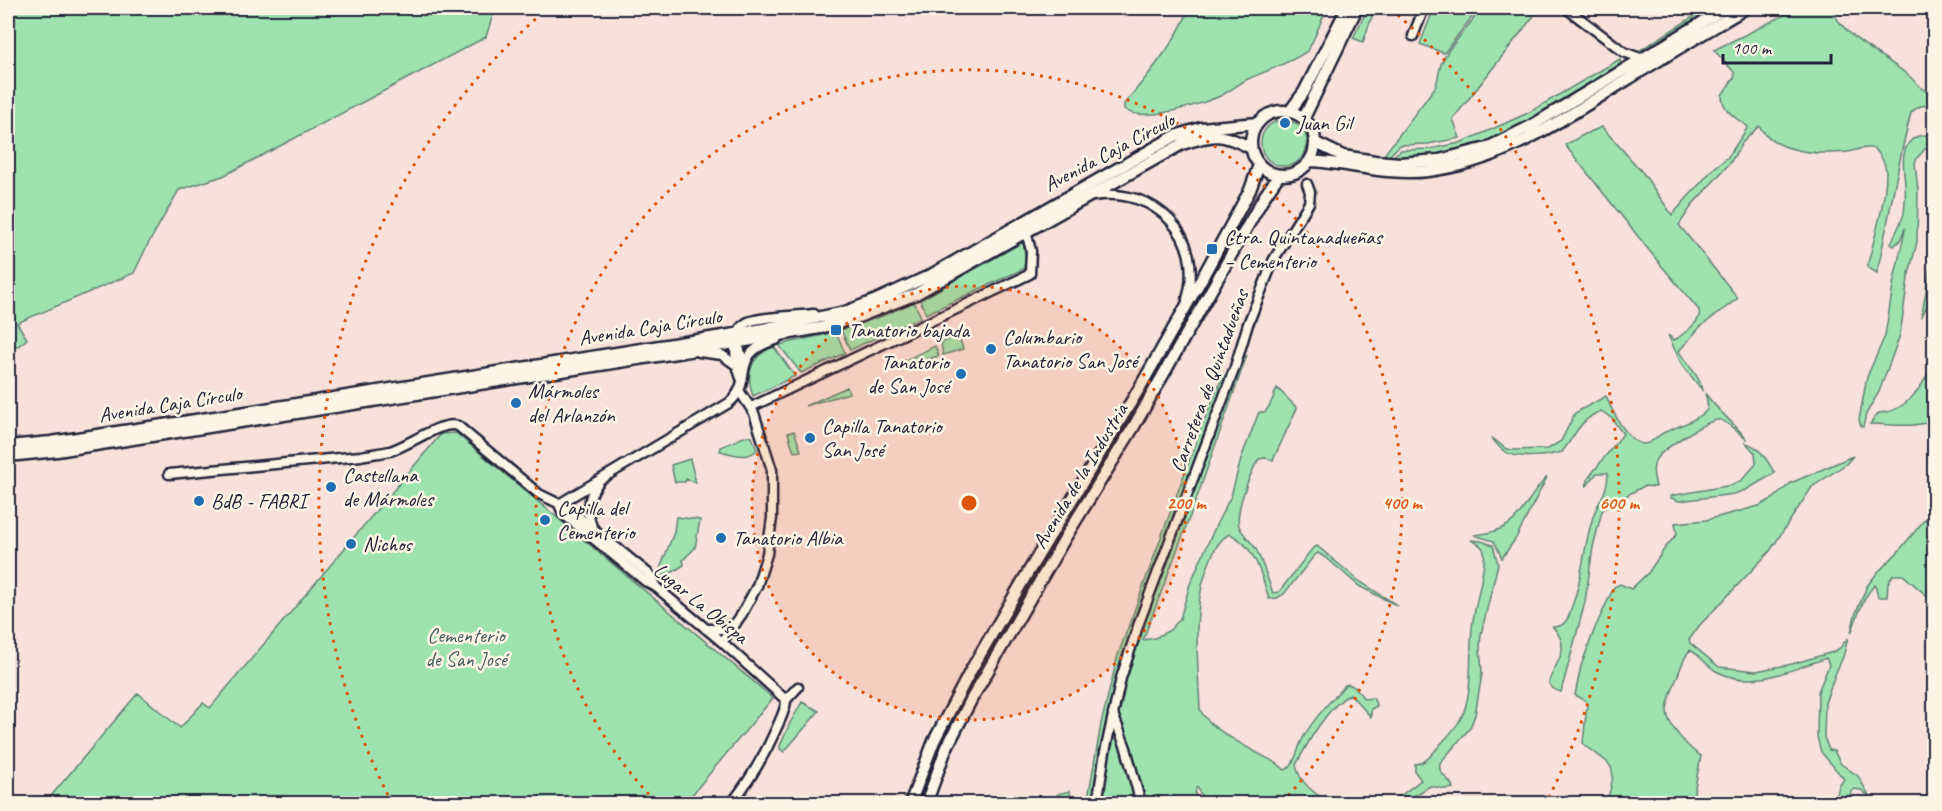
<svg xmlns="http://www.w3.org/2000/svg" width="1942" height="811" viewBox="0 0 1942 811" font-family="Caveat,sans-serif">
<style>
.green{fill:#9ee3af;stroke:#608275;stroke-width:1.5}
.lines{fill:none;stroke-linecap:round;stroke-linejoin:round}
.minor-casing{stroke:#22223b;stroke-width:13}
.major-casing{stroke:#22223b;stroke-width:15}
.minor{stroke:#fcf5e5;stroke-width:8}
.major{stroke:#fcf5e5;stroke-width:10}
.ring{fill:none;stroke:#de560e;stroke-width:3;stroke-dasharray:3 6}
.poi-dot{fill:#1f6fb2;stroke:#fcf5e5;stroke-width:2}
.labels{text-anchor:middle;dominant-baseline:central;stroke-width:5;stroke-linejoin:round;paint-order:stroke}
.poi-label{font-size:21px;fill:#22223b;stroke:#fcf5e5;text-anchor:start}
.street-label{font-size:21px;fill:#22223b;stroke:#fcf5e5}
.park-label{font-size:21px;fill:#475c5e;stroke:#fcf5e5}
.centre{fill:#de560e;stroke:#fcf5e5;stroke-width:3}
.ring-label{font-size:18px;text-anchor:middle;font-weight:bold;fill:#de560e;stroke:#fcf5e5;stroke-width:5;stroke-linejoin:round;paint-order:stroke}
</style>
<rect width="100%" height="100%" fill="#f7e1da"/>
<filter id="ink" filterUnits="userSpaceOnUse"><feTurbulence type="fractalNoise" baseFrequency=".0167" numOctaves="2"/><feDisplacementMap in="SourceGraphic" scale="12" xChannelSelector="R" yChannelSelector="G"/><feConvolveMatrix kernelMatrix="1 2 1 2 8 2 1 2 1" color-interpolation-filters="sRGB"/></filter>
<g filter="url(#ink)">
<path class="green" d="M8 8H495L486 37 223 176 179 190 147 246 134 273 17 323 27 339 18 346 8 344Z
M1189 8H1327C1321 20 1315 39 1308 50 1300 59 1258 74 1246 80 1237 85 1230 91 1222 95 1204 104 1140 124 1124 109V104C1145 79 1179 39 1189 8Z
M1368 8H1375L1363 42 1353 38Z
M1434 8H1479L1444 53 1420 44Z
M1482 8H1540L1453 119 1460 138 1428 144 1400 145 1389 156 1384 155 1436 86 1441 64 1448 51Z
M1707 8H1719L1641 55 1637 52Z
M1799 8H1831C1846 41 1882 53 1909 76 1917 83 1923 92 1934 96V106C1925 104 1918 105 1911 113 1897 165 1889 219 1877 273L1867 267C1874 239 1886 201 1886 173 1886 164 1879 149 1870 148 1862 147 1854 151 1847 152 1819 155 1775 153 1759 126L1742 143 1730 163 1693 204 1679 225 1738 298 1700 327 1679 351C1685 364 1700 374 1702 390L1681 363 1668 335 1674 340 1678 338C1686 331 1702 322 1699 310L1660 264 1565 145 1585 134 1602 127 1643 173 1672 215 1713 169 1728 157 1748 127C1736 118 1722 111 1722 95L1735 76 1734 72 1714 50Z
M1620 59 1621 66C1574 95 1505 145 1451 154 1431 157 1411 157 1391 158L1401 150 1430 149 1460 143 1488 131 1528 113Z
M1261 143a23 23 0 1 1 46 0a23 23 0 1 1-46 0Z
M1934 134V148H1926L1917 158 1915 163 1918 191 1917 242 1908 278 1900 335 1879 392 1866 414 1863 427H1861L1859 420 1867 377 1885 336 1894 280 1904 235 1905 228 1900 240 1894 246 1891 244C1894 235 1903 220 1904 213 1905 204 1906 194 1905 185 1904 170 1898 146 1916 137 1921 135 1929 135 1934 134Z
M1023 242 1026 260 1023 269 926 314 920 300Z
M1934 245V291L1921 318 1923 308Z
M914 302 921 317 850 350 841 330 882 316Z
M836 332 845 353 801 373 779 345Z
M957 335 959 336 963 349 943 355 941 343Z
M935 346 939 356 890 370 889 368Z
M774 347 795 376 753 396C745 373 751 355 774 347Z
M1247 355 1195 503 1143 640 1155 638 1170 630 1180 619 1190 584 1216 525 1231 496 1242 456 1259 412H1265L1270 405 1277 388 1297 408 1273 460 1265 458 1259 459C1250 472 1235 511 1239 526 1242 534 1251 541 1256 549 1263 563 1267 578 1273 593L1279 592 1312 549 1317 546 1359 581 1398 606 1359 586 1329 560 1318 553 1314 556 1284 594 1277 598 1269 599C1262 576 1254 543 1229 534 1220 539 1216 547 1212 556 1190 603 1198 659 1200 709 1207 729 1258 753 1278 764L1285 770C1294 767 1297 751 1301 742 1311 721 1330 702 1345 685L1349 684 1356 688 1364 699 1373 698 1377 706 1371 709V717L1350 694C1327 707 1308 742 1296 765 1299 783 1319 799 1335 803H1207L1199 792 1198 787 1196 788 1194 803 1087 804 1101 724 1118 655 1203 423 1222 378Z
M1934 361V420C1913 429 1893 424 1870 424L1879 413C1908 412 1924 385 1934 361Z
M847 387 849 393 805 406Z
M1705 393C1717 411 1735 423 1747 440 1740 434 1729 423 1721 420 1710 417 1662 450 1656 459 1651 468 1654 477 1656 487L1644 486 1611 504 1602 511 1593 547 1585 602 1561 692C1555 690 1550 688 1549 682 1555 661 1573 650 1553 627 1558 627 1562 626 1565 622 1568 619 1570 614 1571 609 1583 580 1583 547 1593 517 1598 501 1608 493 1608 473H1597L1586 487 1589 477 1623 434 1611 417 1601 411C1580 419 1575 436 1562 452 1548 456 1517 460 1504 451 1499 448 1495 442 1491 437L1505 448 1511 450 1548 449 1561 441 1575 413 1606 396C1611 409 1627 442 1643 444 1650 445 1657 436 1663 433 1674 428 1698 420 1706 411 1710 406 1706 399 1705 393Z
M794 431 801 451 794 452 788 433Z
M456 433 773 698 685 803H45L138 693 180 728 203 703 210 708 441 434Z
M746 436 752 437 757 450C747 460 733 454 720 451L721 447Z
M1746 443C1761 447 1767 461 1775 473L1746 490 1734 494 1679 501 1671 498 1670 496 1732 485 1742 480 1756 464 1755 453Z
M1853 456 1846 464 1812 487 1770 551 1699 626 1689 640 1690 643 1719 667 1756 671 1792 664 1833 652 1840 648 1848 638 1843 657 1834 677 1825 703 1824 737 1829 750 1834 751 1841 764 1858 776 1870 797 1861 790 1854 789 1851 792 1847 803H1835L1839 786 1844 779 1821 752 1817 737 1818 692 1829 665 1826 658C1792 669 1752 691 1716 671 1706 665 1700 655 1690 650 1684 657 1681 667 1678 675 1674 686 1667 700 1667 712 1668 726 1689 749 1701 756L1692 803H1604C1609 797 1611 789 1612 781 1617 759 1594 757 1583 743L1587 704 1586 701 1575 695 1581 666 1595 628 1614 587 1620 584 1631 589 1648 573 1665 548 1677 534 1675 523 1706 520 1759 506 1774 498 1791 483Z
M690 459 696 483 686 479 685 482H675L671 465Z
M1547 477 1516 538 1502 558 1494 541 1474 535C1523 531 1519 506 1547 477Z
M676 517 700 520 695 548 683 560 684 565 673 572 660 577V569L674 532Z
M1925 519 1934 524V602L1903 575H1893L1888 583 1887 597H1878L1875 585C1862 597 1858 617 1851 633L1855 615 1867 586 1878 572 1898 552Z
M1471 540 1481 541 1493 545 1498 564 1481 634 1480 647 1482 674 1475 715 1470 728 1440 763C1437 775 1451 778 1453 788L1445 789 1430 786 1403 803H1391L1421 780 1415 772V764C1427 763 1432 754 1440 745 1447 737 1455 729 1460 720 1475 694 1468 650 1473 620 1475 606 1487 562 1484 552 1483 545 1476 543 1471 540Z
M802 702 819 711 784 752 780 749V746L790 723Z
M1070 791V803H1050L1058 794Z"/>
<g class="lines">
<g class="minor-casing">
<path id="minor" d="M1566 8 1624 52 1643 59
M1413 36 1424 8
M1093 196C1156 186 1205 237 1187 299
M733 341 740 350 744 364
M699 352 722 355 736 365
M741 378C735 363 729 331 748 322 762 316 797 316 814 314
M751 407 1030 274 1031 251 1026 231
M169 474 361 456C371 454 381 453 390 451 408 446 442 420 458 426L539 494 566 507 579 517 649 574 656 587
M559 504 729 403C756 381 727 354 776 340
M559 504 563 514 645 581 656 587 722 642 786 700
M592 527C586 512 588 496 598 483
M706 629H722L736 623
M722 642 742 614 757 586 767 554 772 518V470L754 413 740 392
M786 700 798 687
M1113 714 1126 748 1141 804
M731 804C750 780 765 755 777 727 781 718 786 709 786 700
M1097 804 1105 752 1121 678 1140 620 1235 367 1248 324 1274 259 1309 203 1310 192 1307 184"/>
</g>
<g class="major-casing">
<path id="major" d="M1251 143a32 32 0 1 1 64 0a32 32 0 1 1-64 0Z
M1290 111 1304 92 1347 8
M1304 118 1357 8
M1316 143 1343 156 1375 161 1400 163 1439 160 1487 148 1531 126 1726 8
M1310 161C1350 163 1388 176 1428 171 1502 163 1563 119 1625 81 1665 56 1706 32 1746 8
M8 446 51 442 183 422 748 332 845 312 874 301 929 276 1175 136 1201 128 1258 123
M8 456 57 451 689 351 820 328 858 317 916 294 1182 144C1215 134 1220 132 1251 148
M910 804 934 741 971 670 1027 574 1139 389 1201 280 1250 190 1259 165
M926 804 946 749 971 700 1065 538 1133 428 1264 197 1279 175"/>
</g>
<use href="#minor" class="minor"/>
<use href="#major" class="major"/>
</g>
</g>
<circle cx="969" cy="503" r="217" fill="#de560e" fill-opacity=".12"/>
<g class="ring">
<circle cx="969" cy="503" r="217"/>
<path d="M655 801A433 433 0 1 1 1283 801"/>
<path d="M392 803A650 650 0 0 1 547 9M1391 9A650 650 0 0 1 1546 803"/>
</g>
<g class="poi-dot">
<circle cx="1285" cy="123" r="6"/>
<rect x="1206" y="243" width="12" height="12" rx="3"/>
<rect x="830" y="324" width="12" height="12" rx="3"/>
<circle cx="991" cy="349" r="6"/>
<circle cx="961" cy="374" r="6"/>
<circle cx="516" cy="403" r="6"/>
<circle cx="810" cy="438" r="6"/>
<circle cx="331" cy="487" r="6"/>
<circle cx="199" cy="501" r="6"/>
<circle cx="545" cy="520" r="6"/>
<circle cx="721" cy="538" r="6"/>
<circle cx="351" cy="544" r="6"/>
</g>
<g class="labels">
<g class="poi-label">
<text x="1297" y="123">Juan Gil</text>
<text x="1224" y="237">Ctra. Quintanadueñas<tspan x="1224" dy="24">– Cementerio</tspan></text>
<text x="848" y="330">Tanatorio bajada</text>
<text x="1003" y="337">Columbario<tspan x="1003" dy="24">Tanatorio San José</tspan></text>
<text x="949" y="362" text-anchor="end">Tanatorio<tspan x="949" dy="24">de San José</tspan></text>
<text x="528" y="391">Mármoles<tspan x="528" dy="24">del Arlanzón</tspan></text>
<text x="822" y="426">Capilla Tanatorio<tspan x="822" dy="24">San José</tspan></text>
<text x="343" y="475">Castellana<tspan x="343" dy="24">de Mármoles</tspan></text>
<text x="211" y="501">BdB - FABRI</text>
<text x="557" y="508">Capilla del<tspan x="557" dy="24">Cementerio</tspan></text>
<text x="733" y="538">Tanatorio Albia</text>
<text x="363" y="544">Nichos</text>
</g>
<g class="street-label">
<text transform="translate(1109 152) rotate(-28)">Avenida Caja Círculo</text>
<text transform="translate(650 327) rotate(-9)">Avenida Caja Círculo</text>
<text transform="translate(1209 381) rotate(-70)">Carretera de Quintadueñas</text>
<text transform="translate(170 404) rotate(-9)">Avenida Caja Círculo</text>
<text transform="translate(1080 476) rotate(-59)">Avenida de la Industria</text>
<text transform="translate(701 603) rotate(39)">Lugar La Obispa</text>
</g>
<g class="park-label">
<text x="466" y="635">Cementerio<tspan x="466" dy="24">de San José</tspan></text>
</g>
</g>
<circle cx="969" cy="503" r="9" class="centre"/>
<g class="ring-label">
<text x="1186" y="509">200 m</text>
<text x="1402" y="509">400 m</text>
<text x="1619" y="509">600 m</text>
</g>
<rect width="1942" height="811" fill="none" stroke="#fcf5e5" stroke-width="30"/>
<rect x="15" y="15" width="1912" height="781" fill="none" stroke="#22223b" stroke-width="2" filter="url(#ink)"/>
<path d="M1723 54v9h108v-9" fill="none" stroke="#22223b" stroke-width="3"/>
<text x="1732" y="54" font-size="18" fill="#22223b" stroke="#fcf5e5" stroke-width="4.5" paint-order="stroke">100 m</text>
</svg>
